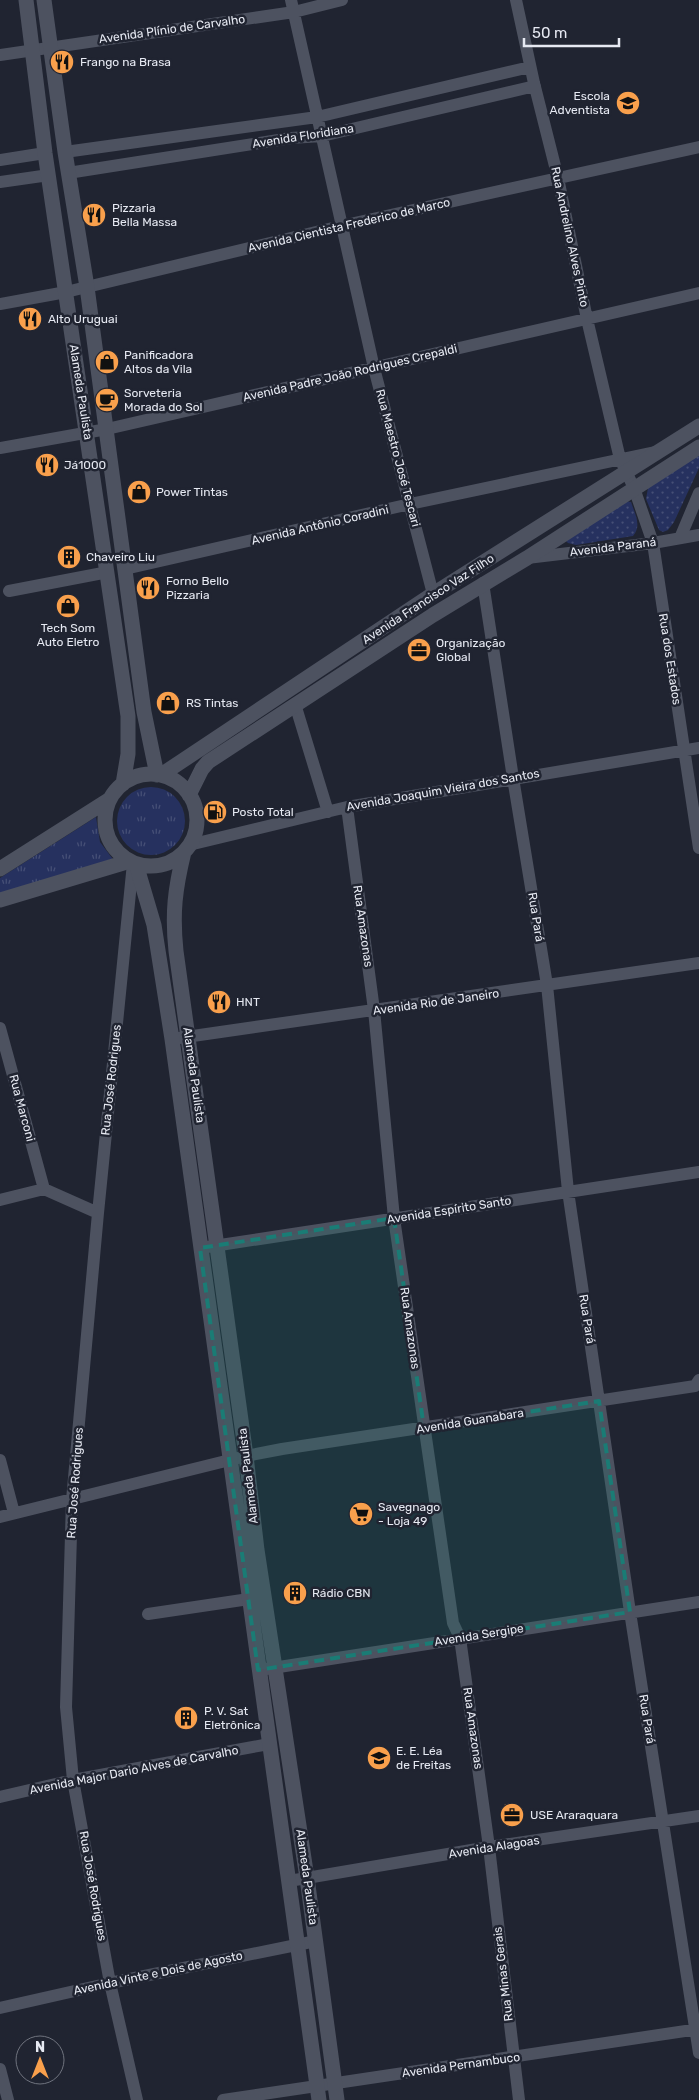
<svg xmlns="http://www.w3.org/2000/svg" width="699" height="2100" viewBox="0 0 699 2100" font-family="Rubik,sans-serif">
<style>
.grass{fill:url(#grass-dots)}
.park{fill:url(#park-tufts)}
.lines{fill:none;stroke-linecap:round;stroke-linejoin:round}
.street{stroke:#4d5260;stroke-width:12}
.secondary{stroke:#4d5260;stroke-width:15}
.marked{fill:#1a7c75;fill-opacity:0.2;stroke:#1a7c75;stroke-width:4;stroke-dasharray:10 6;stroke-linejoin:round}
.labels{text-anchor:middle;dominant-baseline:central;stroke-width:5;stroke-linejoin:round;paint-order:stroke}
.street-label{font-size:12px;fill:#e6e9f2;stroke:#202431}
.poi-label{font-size:12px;fill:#e6e9f2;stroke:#202431;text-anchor:start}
</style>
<defs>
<pattern id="grass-dots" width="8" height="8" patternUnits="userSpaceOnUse" patternTransform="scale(1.25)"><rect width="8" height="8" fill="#26315f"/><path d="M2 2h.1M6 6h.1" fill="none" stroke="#464f76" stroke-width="1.8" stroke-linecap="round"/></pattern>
<pattern id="park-tufts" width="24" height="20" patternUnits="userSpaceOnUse" patternTransform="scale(1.25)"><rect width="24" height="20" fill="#26315f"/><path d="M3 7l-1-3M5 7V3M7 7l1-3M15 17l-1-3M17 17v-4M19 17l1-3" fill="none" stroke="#464f76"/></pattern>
</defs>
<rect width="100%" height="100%" fill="#202431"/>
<path class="grass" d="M699 454V468L674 522 668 530 663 532 659 530 646 499 648 488Z
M626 501 631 502C635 514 642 526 633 536L576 545 568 543 566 541Z"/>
<path class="park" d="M117 821a34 34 0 1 1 68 0a34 34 0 1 1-68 0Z
M96 817 100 842 115 862 0 894V878Z"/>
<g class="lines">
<path class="street" d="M291 0 374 368 433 594
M516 0 534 83 558 178 587 319 620 459 634 488 653 543 699 848
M0 55 294 12 342 0
M65 152 317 117 530 67
M0 160 45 153
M68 173 291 138 322 136 535 86
M0 182 49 175
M0 304 66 292 341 226 699 147
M0 448 107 429 699 293
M680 538 699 493
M527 558 653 543 699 535
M125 569 410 504 655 452
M483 583 513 778 547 985 568 1191 630 1612 699 2053
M9 591 108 572
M295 704 328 812
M347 807 374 1010 394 1218 453 1623 460 1638 489 1847 519 2100
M189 845 347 807 699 748
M133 863 98 1213 72 1500 66 1707 73 1780 110 1983 137 2100
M0 1028 44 1189
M172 1039 699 963
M0 1200 44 1189 98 1213
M207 1247 699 1172
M0 1460 14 1513
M0 1517 246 1456 282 1449 695 1386 699 1380
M148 1614 249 1599
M266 1669 699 1602
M0 1797 73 1780 269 1744
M289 1881 489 1847 699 1816
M0 2008 110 1983 316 1941
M0 2069 8 2100
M223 2100 699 2029"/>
<path class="secondary" d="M26 0 45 153 128 716V754L123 784
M44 0 65 152 87 287 144 712 157 775
M105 820a46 46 0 1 1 92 0a46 46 0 1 1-92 0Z
M161 775 433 594 699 426
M189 795 202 769 208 762 433 615 527 558 699 447
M184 852C175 889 172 913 176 951L246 1456 257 1550 307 1878 337 2100
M136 864 154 925 172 1039 319 2100
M0 869 110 799
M0 900 130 861"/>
</g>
<path class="marked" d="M394 1218 424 1428 599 1401 630 1612 258 1670 200 1248Z"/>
<defs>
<g id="restaurant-disc" transform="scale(1.25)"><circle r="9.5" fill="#f9a04c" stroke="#202431"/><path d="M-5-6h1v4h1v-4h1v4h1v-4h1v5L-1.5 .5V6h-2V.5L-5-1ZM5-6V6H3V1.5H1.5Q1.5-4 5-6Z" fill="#111"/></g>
<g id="school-disc" transform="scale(1.25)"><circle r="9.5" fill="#f9a04c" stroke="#202431"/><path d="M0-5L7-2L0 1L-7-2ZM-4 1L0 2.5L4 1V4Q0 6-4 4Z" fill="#111"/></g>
<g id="shop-disc" transform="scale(1.25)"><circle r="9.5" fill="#f9a04c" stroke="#202431"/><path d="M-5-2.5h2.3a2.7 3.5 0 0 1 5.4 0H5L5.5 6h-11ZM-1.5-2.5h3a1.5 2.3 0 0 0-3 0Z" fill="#111"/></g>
<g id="cafe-disc" transform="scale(1.25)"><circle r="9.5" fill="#f9a04c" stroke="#202431"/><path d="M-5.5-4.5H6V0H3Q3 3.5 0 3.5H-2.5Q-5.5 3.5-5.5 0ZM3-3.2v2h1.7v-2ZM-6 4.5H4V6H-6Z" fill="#111"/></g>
<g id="building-disc" transform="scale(1.25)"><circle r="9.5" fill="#f9a04c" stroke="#202431"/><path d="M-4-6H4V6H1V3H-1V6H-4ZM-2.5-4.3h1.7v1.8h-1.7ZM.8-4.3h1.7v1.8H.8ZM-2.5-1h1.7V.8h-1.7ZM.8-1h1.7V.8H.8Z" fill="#111"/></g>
<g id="office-disc" transform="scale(1.25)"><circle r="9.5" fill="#f9a04c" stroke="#202431"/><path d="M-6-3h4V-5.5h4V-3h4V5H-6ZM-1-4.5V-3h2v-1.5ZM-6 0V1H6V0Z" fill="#111"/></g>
<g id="fuel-disc" transform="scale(1.25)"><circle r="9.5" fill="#f9a04c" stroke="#202431"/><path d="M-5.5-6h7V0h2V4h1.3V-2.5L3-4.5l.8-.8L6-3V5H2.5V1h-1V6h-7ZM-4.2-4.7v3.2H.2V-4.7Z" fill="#111"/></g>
<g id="supermarket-disc" transform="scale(1.25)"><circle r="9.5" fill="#f9a04c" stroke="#202431"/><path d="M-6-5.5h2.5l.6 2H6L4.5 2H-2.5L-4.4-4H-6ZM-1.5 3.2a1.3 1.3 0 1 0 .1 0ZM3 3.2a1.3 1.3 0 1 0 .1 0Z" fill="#111"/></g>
</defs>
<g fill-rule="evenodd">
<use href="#restaurant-disc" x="62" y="62"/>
<use href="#school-disc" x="628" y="103"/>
<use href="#restaurant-disc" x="94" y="215"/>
<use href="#restaurant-disc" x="30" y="319"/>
<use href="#shop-disc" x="107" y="362"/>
<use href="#cafe-disc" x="107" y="400"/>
<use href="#restaurant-disc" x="47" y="465"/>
<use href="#shop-disc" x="139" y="492"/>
<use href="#building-disc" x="69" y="557"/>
<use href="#restaurant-disc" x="148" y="588"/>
<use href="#shop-disc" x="68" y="606"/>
<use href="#office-disc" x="419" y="650"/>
<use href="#shop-disc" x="168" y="703"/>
<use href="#fuel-disc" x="215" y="812"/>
<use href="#restaurant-disc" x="219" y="1002"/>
<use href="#supermarket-disc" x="361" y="1514"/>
<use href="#building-disc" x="295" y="1593"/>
<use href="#building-disc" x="186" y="1718"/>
<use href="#school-disc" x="379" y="1758"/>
<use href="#office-disc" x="512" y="1815"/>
</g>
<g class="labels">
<g class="street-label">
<text transform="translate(172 29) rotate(-8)">Avenida Plínio de Carvalho</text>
<text transform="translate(303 136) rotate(-9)">Avenida Floridiana</text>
<text transform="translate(349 225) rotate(-13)">Avenida Cientista Frederico de Marco</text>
<text transform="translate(570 237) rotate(78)">Rua Andrelino Alves Pinto</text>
<text transform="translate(350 373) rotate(-13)">Avenida Padre João Rodrigues Crepaldi</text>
<text transform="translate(81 392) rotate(81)">Alameda Paulista</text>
<text transform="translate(398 458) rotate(75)">Rua Maestro José Tescari</text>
<text transform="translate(320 525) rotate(-13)">Avenida Antônio Coradini</text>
<text transform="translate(613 547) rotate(-7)">Avenida Paraná</text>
<text transform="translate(428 599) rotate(-33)">Avenida Francisco Vaz Filho</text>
<text transform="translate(670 659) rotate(81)">Rua dos Estados</text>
<text transform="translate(443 790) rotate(-10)">Avenida Joaquim Vieira dos Santos</text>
<text transform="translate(536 917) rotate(81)">Rua Pará</text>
<text transform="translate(363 926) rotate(82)">Rua Amazonas</text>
<text transform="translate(436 1002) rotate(-8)">Avenida Rio de Janeiro</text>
<text transform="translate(194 1075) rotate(82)">Alameda Paulista</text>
<text transform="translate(111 1080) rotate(-84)">Rua José Rodrigues</text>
<text transform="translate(22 1108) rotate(75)">Rua Marconi</text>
<text transform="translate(449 1210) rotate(-9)">Avenida Espírito Santo</text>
<text transform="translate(587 1319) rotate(81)">Rua Pará</text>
<text transform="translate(410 1328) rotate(82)">Rua Amazonas</text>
<text transform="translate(470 1421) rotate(-9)">Avenida Guanabara</text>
<text transform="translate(248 1476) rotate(-97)">Alameda Paulista</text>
<text transform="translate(75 1483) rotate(-86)">Rua José Rodrigues</text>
<text transform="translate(479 1635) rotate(-9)">Avenida Sergipe</text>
<text transform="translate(647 1719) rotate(81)">Rua Pará</text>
<text transform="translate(473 1728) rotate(82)">Rua Amazonas</text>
<text transform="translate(134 1770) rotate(-11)">Avenida Major Dario Alves de Carvalho</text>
<text transform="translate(494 1847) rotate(-9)">Avenida Alagoas</text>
<text transform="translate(307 1877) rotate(82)">Alameda Paulista</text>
<text transform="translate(93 1886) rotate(80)">Rua José Rodrigues</text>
<text transform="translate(158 1973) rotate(-12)">Avenida Vinte e Dois de Agosto</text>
<text transform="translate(503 1974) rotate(-97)">Rua Minas Gerais</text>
<text transform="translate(461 2065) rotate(-8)">Avenida Pernambuco</text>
</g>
<g class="poi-label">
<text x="80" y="62">Frango na Brasa</text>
<text x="610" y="96" text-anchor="end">Escola<tspan x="610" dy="14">Adventista</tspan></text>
<text x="112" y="208">Pizzaria<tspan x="112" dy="14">Bella Massa</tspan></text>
<text x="48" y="319">Alto Uruguai</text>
<text x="124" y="355">Panificadora<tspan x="124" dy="14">Altos da Vila</tspan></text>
<text x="124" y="393">Sorveteria<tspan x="124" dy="14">Morada do Sol</tspan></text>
<text x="64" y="465">Já1000</text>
<text x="156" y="492">Power Tintas</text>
<text x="86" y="557">Chaveiro Liu</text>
<text x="166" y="581">Forno Bello<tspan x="166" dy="14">Pizzaria</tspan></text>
<text x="68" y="628" text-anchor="middle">Tech Som<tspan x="68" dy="14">Auto Eletro</tspan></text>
<text x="436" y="643">Organização<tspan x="436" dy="14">Global</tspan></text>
<text x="186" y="703">RS Tintas</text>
<text x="232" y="812">Posto Total</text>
<text x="236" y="1002">HNT</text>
<text x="378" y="1507">Savegnago<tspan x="378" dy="14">- Loja 49</tspan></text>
<text x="312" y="1593">Rádio CBN</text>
<text x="204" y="1711">P. V. Sat<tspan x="204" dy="14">Eletrônica</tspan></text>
<text x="396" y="1751">E. E. Léa<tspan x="396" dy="14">de Freitas</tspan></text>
<text x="530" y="1815">USE Araraquara</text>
</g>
</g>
<g transform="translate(40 2060)"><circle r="24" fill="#202431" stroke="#6f737e"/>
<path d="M0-4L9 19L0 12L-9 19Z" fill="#f9a04c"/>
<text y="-8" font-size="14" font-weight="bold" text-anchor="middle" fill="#e6e9f2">N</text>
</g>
<path d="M524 38v8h95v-8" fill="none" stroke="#e6e9f2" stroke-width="2.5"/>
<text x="532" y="38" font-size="15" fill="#e6e9f2" stroke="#202431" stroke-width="4" paint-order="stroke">50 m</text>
</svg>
